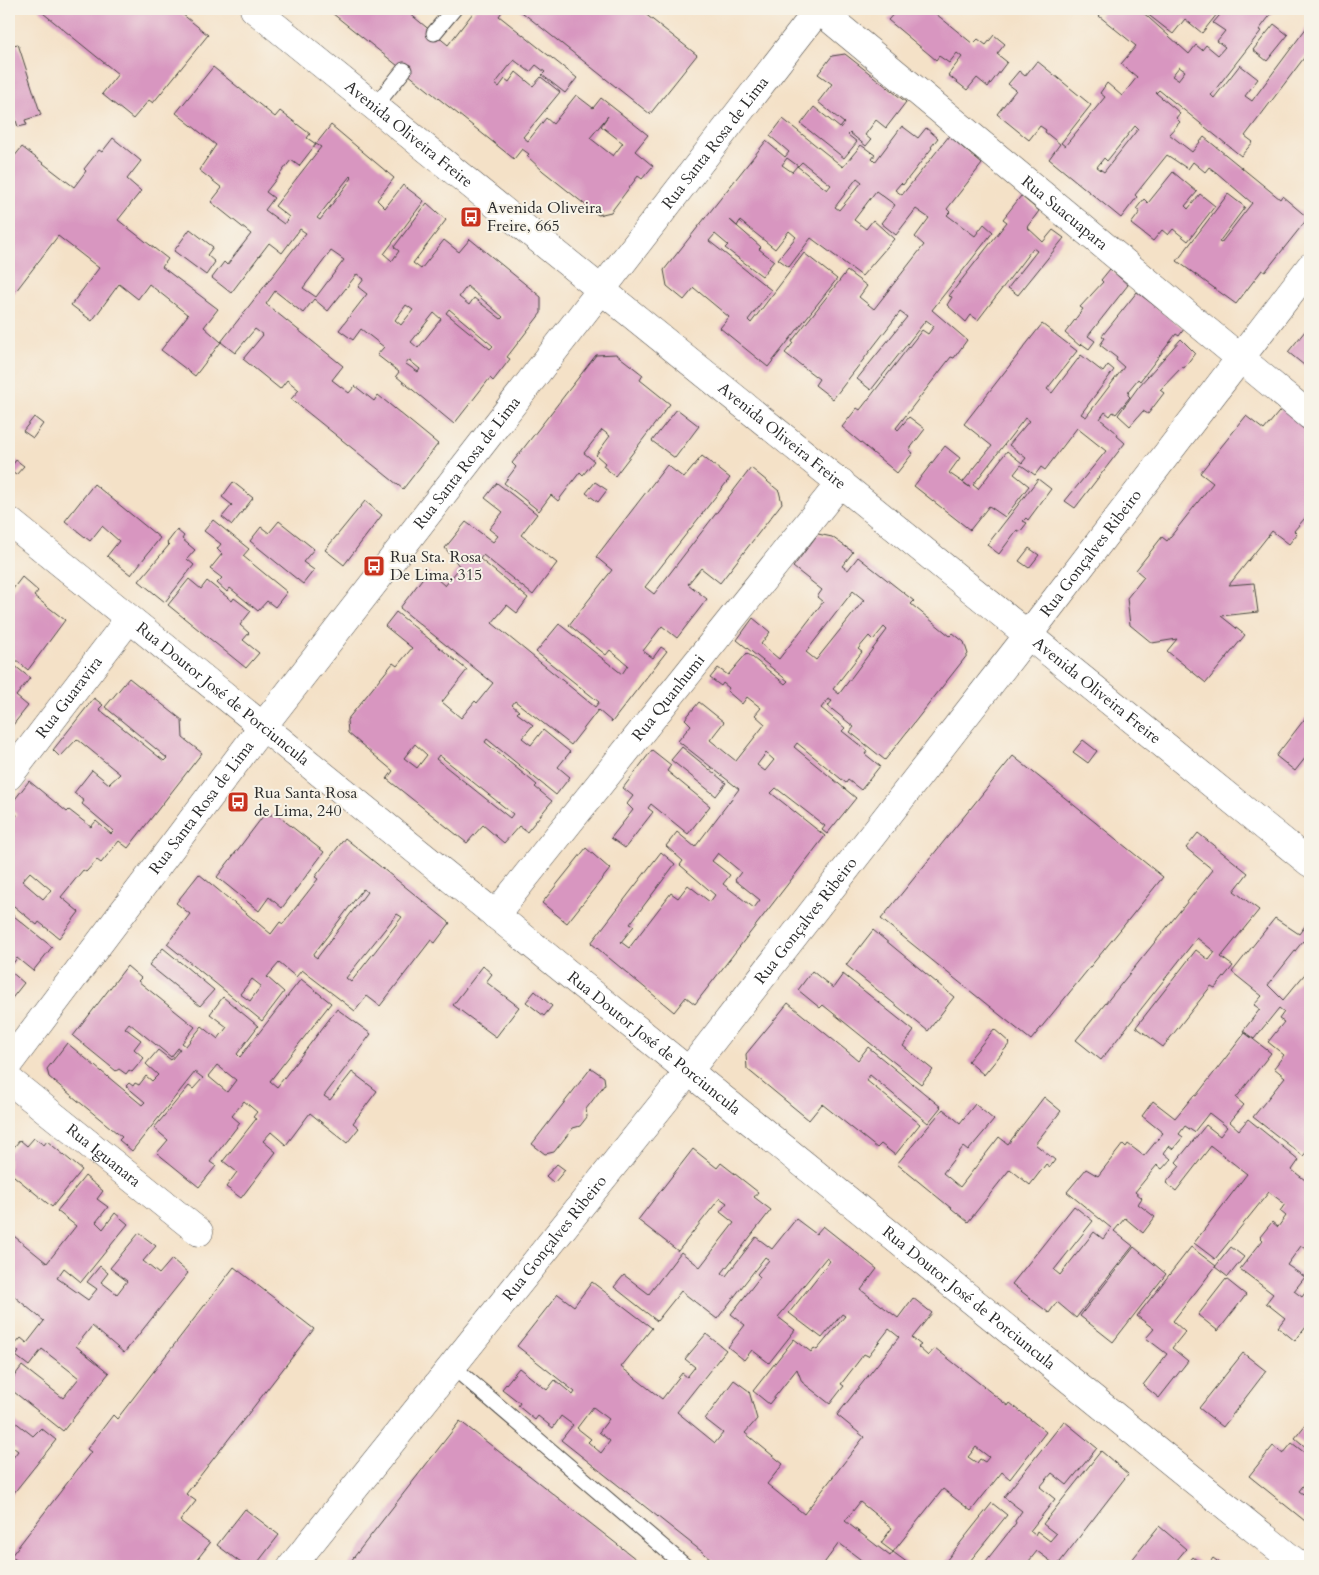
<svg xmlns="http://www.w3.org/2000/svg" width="1319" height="1575" viewBox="0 0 1319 1575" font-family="Cardo,serif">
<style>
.building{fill:#d896c0;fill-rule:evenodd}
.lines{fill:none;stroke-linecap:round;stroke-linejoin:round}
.service-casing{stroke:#494642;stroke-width:17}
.minor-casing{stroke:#494642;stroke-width:29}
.tertiary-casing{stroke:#494642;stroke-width:29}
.service{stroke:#fff;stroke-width:15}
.minor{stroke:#fff;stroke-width:28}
.tertiary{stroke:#fff;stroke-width:28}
.labels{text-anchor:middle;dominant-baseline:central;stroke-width:4;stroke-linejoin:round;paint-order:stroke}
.street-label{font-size:16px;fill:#2b2b2b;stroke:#f7f3e8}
.poi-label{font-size:16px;fill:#2b2b2b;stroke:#f7f3e8;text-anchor:start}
</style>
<rect width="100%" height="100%" fill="#f7f3e8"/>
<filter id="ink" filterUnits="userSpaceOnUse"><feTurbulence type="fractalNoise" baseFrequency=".02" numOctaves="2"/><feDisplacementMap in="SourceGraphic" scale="10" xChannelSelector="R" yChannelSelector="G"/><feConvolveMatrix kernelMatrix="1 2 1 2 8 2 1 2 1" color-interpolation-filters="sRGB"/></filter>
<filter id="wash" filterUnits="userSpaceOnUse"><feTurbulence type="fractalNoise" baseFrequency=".0096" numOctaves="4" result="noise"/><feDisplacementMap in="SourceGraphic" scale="20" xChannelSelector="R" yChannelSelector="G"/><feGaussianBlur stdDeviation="1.12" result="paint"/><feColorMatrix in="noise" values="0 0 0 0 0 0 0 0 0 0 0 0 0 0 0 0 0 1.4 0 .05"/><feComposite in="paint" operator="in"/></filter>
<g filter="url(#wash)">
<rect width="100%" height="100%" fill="#f4e1c7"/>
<g id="blocks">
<path class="building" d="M38 9H176L208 35 153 103 149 100 133 119 102 94 118 74Z
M327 9H412L409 13 448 45 476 9H504L499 16 577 78 565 93 542 75 545 72 536 65 530 72 514 60 495 84 499 87 505 79 509 82 516 72 533 86 541 77 560 92 523 137 528 141 546 118 553 124 576 95 593 108 601 98 648 135 635 151 653 166 642 179 638 176 611 212 598 215 543 171 527 156 529 154 522 149 514 159ZM608 116 601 126 623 143 613 156 590 138Z
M518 9H639L697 55 650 114Z
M898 9H930L973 44 978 39 986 45 994 35 1005 44 997 54 1007 62 988 87 977 78 967 90 948 75 962 57 957 53 949 63 939 56 936 60 888 20Z
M1104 9H1139L1189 54 1196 45 1202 50 1206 45 1218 55 1225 47 1217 41 1225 31 1213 23 1225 9H1275L1259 30 1261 31 1211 95 1214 98 1240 65 1258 79 1245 96 1252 101 1310 23V50L1245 136 1253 142 1241 156 1159 90 1156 93 1180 113 1176 118 1180 122 1169 134 1192 152 1204 137 1280 199 1282 196 1308 218 1265 272 1262 270 1236 304 1177 261 1228 194 1245 207 1219 242 1221 243 1252 203 1217 173 1209 167 1205 172 1193 162 1188 169 1167 155 1135 195 1137 197 1121 218 1049 159 1060 144 1045 132 1046 130 1040 126 1029 140 997 114 1016 90 1008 84 1019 71 1025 76 1037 61 1091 105 1061 143 1065 146 1105 97 1100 93 1107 83 1122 96 1137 77 1121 64 1136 46 1099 16ZM1179 67 1185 71 1178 80 1172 76ZM1135 126 1138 129 1104 172 1097 167 1104 158 1107 161Z
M1149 9H1167L1171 11 1173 9H1221L1202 33 1185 19 1173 34 1146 13Z
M1274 24 1288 35 1267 61 1253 50Z
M18 44 41 115 25 120 27 125 18 127 9 98V54L12 53 9 46Z
M845 54 906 102 886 128 876 120 865 135 871 140 866 146 850 133 848 135 857 142 844 158 801 124 814 107 840 128 844 123 818 102 832 84 818 74 832 56Z
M213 67 275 117 280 111 310 134 307 138 316 144 299 166 291 160 266 192 274 198 265 210 284 224 289 217 275 206 321 147 316 144 331 125 394 178 377 200 385 208 403 185 424 201 384 254 392 261 399 251 394 247 427 203 446 220 413 263 421 269 444 240 459 252 470 239 541 297V313L507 357 510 359 493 381 490 378 454 424 396 376 399 372 377 355 384 347 361 329 353 340 339 330 367 294 358 287 364 279 357 274 328 311 314 299 303 313 275 291 266 304 343 366 332 380 349 393 355 386 374 401 378 395 438 444 403 489 291 399 299 390 287 380 280 389 243 359 263 335 255 329 235 353 221 342 306 233 300 229 282 253 269 243 231 293 212 278 224 262 227 265 251 234 211 202 222 188 199 170 216 145 176 113ZM350 176 352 178 320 220 317 218ZM331 251 344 260 316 297 303 288ZM467 286 503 317 501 319 474 298 469 305 459 297ZM406 305 413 310 401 325 395 320ZM449 309 493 346 490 349 446 313ZM434 313 441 319 418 348 411 342ZM409 360 420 369 418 372 406 364Z
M783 119 843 167 861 145 875 155 872 159 875 162 902 126 918 138 926 128 938 138 931 147 932 148 903 185 901 183 895 190 902 195 949 136 982 164 947 209 950 212 947 215 975 236 984 224 993 232 932 310 967 340 954 358 951 357 896 428 898 430 909 417 925 429 909 450 913 453 897 473 842 427 857 408 860 410 922 330 928 334 934 326 926 320 871 390 857 379 907 317 900 312 833 399 815 385 819 379 785 353 793 343 792 341 847 271 867 286 859 297 874 309 924 245 915 237 929 218 916 209 896 235 881 223 895 205 876 191 854 220 866 229 873 220 894 239 862 276 811 238 789 267 778 259 796 237 789 231 775 249 740 221 737 226 730 220 761 247 759 249 774 261 762 276 725 248 728 245 715 234 709 241 771 290 748 320 751 323 804 253 837 279 768 367 720 328 729 317 694 288 684 300 667 286 664 270 766 141 785 157 789 152 770 136ZM787 158 798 166 802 162 831 185 827 190 797 166 792 172 782 165ZM857 178 862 182 839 210 835 207Z
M113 138 141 161 127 179 141 191 118 220 168 259 162 267 218 309 204 327 221 342 195 376 161 350 188 315 149 284 138 299 119 284 92 321 71 305 99 268 58 236 9 300V163L22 147 74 187 86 171 84 169 99 150 102 152Z
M1173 172 1197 192 1185 206 1188 209 1200 194 1215 206 1188 241 1173 229 1168 235 1162 230 1153 241 1131 224 1140 212 1136 209 1144 199 1148 203Z
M1021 196 1039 211 1027 227 1043 242 1053 230 1064 238 1018 295 1008 288 1037 251 1033 248 978 320 971 315 966 322 947 305 952 297 949 296 1007 222 1003 219Z
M190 229 213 247 207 255 215 262 206 275 174 251Z
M1110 269 1128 285 1088 336 1095 341 1089 349 1082 344 1080 346 1065 333 1083 309 1080 307 1103 282 1101 280Z
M1137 292 1184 329 1179 336 1176 334 1140 381 1138 379 1129 390 1128 395 1130 397 1116 414 1113 412 1110 416 1105 412 1100 419 1117 433 1116 435 1125 443 1075 508 1065 501 1106 451 1077 428 1045 470 1041 467 1035 475 1021 465 1014 474 1029 486 1005 517 989 506 970 530 914 486 945 446 960 458 949 473 971 488 963 482 992 446 964 424 1042 324 1077 351 1047 389 1052 393 1081 355 1103 372 1108 365 1114 370 1081 414 1086 417 1124 367 1116 360 1117 358 1100 345 1105 338 1102 336ZM1025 418 1029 421 1009 445 1026 458 1022 463 1007 451 978 489 973 485Z
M1310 325V370L1288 352Z
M1181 339 1195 353 1184 368 1182 367 1160 390 1164 393 1148 414 1143 411 1130 426 1118 415 1139 386Z
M616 354 643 375 640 380 670 404 615 476 603 466 605 463 596 455 610 436 602 430 584 453 594 461 583 475 580 472 558 501 551 495 539 511 504 483 516 467 512 463 596 355Z
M1283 407 1310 429V512L1294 531 1297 534 1289 544 1272 531 1229 585 1254 583 1258 612 1221 616 1245 635 1206 683 1167 651 1177 639 1152 643 1130 625 1127 598 1144 577 1136 570 1162 537 1167 541 1213 483 1200 473 1246 416 1264 430Z
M677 409 699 426 675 458 652 441Z
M34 417 43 424 33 438 23 431Z
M702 456 730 478 645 587 654 594 751 468 779 491 782 503 720 583 701 568 688 584 707 599 677 638 662 626 643 651 653 658 661 647 667 651 612 722 598 710 571 745 515 701 512 705 519 711 517 713 533 725 522 738 531 745 543 730 570 752 558 767 570 777 556 795 487 739 485 742 537 785 535 787 552 801 527 832 519 826 504 843 483 825 467 843 387 779 393 771 348 733 347 720 393 663 397 666 412 648 385 626 396 612 467 670 442 702 461 718 475 701 477 703 493 683 400 608 428 571 445 586 460 567 445 548 466 522 493 542 498 536 489 529 503 512 485 498 497 483 537 514 521 535 557 563 533 595 483 555 480 559 528 598 517 613 507 605 492 623 595 707 599 702 536 652 559 624 622 674 628 665 610 650 606 655 569 625 612 570 596 557 667 465 684 478ZM415 744 427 755 417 768 404 758ZM439 755 513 814 510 818 436 759Z
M16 460 24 466 16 475 9 470Z
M1038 479 1051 489 1028 520 1026 518 1023 521 1027 523 1020 532 1017 530 999 554 987 545Z
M233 482 253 498 232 525 222 517 232 505 222 497Z
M595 482 607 490 598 502 586 493Z
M94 484 160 538 131 575 107 556 119 541 102 526 90 541 65 521Z
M365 501 382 515 344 565 325 550Z
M213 520 249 549 243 556 287 592 275 607 267 601 258 611 230 588 227 592 217 583 222 578 210 569 222 554 217 549 221 544 204 531Z
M279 521 314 549 303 562 314 570 303 584 250 541 261 527 269 533Z
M177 530 184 536 182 539 195 550 187 559 194 565 165 602 139 581 169 545 167 543Z
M818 534 832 537 853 552 842 566 848 570 858 557 914 601 911 604 950 636 953 633 964 642 968 654 885 760 850 732 854 727 828 706 832 701 828 699 821 708 845 728 842 731 867 751 865 754 880 766 861 790 848 780 846 783 797 743 794 747 856 798 827 834 822 830 825 826 776 788 771 793 825 836 695 1004 686 997 674 1012 591 943 661 852 675 864 630 924 634 926 621 942 629 948 671 893 678 898 688 885 710 902 715 895 680 865 683 861 666 846 677 832 695 847 739 789 678 741 691 725 685 719 699 702 724 722 710 740 736 761 765 724 755 715 761 708 747 697 742 704 727 691 729 688 723 683 721 686 710 678 718 668 728 675 747 653 785 684 788 681 737 640 753 618 770 632 761 644 779 659 823 602 817 597 822 590 793 567ZM853 591 864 600 816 660 806 652ZM884 627 887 630 839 694 833 689 862 652 858 649 869 636 873 640ZM766 753 774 760 765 771 757 765ZM718 853 741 872 735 880 760 900 754 908 723 884 730 875 712 861Z
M1029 548 1039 555 1029 568 1019 561Z
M22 577 38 591 34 596 65 620 28 670 9 654V594Z
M189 579 201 589 207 581 232 601 234 598 251 611 240 625 249 633 243 640 259 653 246 668 168 605Z
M9 661 30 678 16 696 28 706 9 730Z
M129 678 182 720 183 738 202 753 128 848 119 841 101 863 97 860 86 872 83 870 61 897 79 912 59 938 39 922 37 925 9 902V825L17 815 9 807 29 781 67 812 69 810 91 827 96 821 111 834 114 831 82 804 84 801 74 793 92 770 109 784 120 774 77 739 60 757 53 750 94 698 103 705 99 709 164 761 167 758 105 707ZM30 872 51 890 43 899 22 881Z
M1310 712V752L1295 771 1276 756Z
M1083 740 1097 751 1088 763 1073 752Z
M682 747 726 783 716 796 671 760Z
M652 750 671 765 667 771 710 806 688 834 651 804 648 808 653 812 625 848 611 838 633 810 627 804 633 796 623 788Z
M1013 756 1163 877 1031 1040 881 919Z
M264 815H277L324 852 282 908 269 897 259 911 217 877Z
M1198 833 1248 873 1234 891 1259 910 1221 957 1233 966 1215 988 1211 986 1163 1047 1136 1027 1196 950 1209 960 1215 952 1197 938 1101 1060 1076 1040 1213 870 1186 848Z
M345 838 450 923 435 943 431 940 380 1006 367 996 355 1011 302 970 296 977 279 963 267 977 284 992 262 1021 167 944 190 914 176 903 199 874 271 934 280 922 283 924 318 879 315 877ZM363 889 367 892 317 958 313 955ZM397 914 402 917 351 982 346 978ZM252 979 261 986 250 1001 240 994Z
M586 848 610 869 567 923 542 903Z
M9 912 52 947 33 971 17 958 9 969Z
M1275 918 1299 934 1308 922 1310 924V945L1309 946 1303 941 1268 985 1283 1000 1310 968V1148L1303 1156 1253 1117 1285 1077 1274 1068 1284 1055 1268 1042 1284 1022 1279 1019 1284 1012 1279 1008 1254 1039 1243 1031 1260 1009 1254 1005 1262 996 1232 972Z
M873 930 954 997 928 1031 846 965Z
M163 948 214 990 200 1006 149 965Z
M127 966 141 978 138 981 195 1027 182 1043 186 1046 202 1026 218 1039 227 1027 210 1014 223 997 258 1026 237 1054 240 1057 301 979 331 1003 270 1081 277 1087 337 1009 371 1034 324 1096 330 1100 352 1072 377 1091 353 1123 359 1128 347 1143 310 1113 286 1145 271 1132 263 1141 276 1152 241 1198 226 1187 237 1172 223 1161 256 1119 253 1117 257 1112 244 1101 232 1116 240 1123 210 1162 216 1166 199 1187 157 1153 168 1140 154 1128 189 1086 193 1089 203 1078 195 1072 132 1151 119 1140 122 1137 49 1077 47 1069 67 1043 142 1105 145 1102 126 1086 129 1083 133 1086 135 1083 139 1085 146 1076 152 1081 158 1075 146 1064 158 1050 171 1060 180 1049 178 1048 171 1057 129 1023 125 1028 141 1040 134 1049 144 1058 132 1072 129 1070 126 1074 119 1069 116 1071 73 1036ZM217 1065 236 1080 227 1092 208 1076Z
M483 966 492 974 486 982 519 1007 496 1037 453 1005Z
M9 970 24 983 9 1002Z
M812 971 833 988 843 974 914 1031 903 1046 933 1070 921 1084 823 1005 820 1008 798 990Z
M535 991 552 1006 544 1016 526 1002Z
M788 1003 858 1060 868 1047 941 1107 928 1123 870 1075 866 1080 920 1124 895 1155 881 1144 877 1148 822 1104 809 1120 747 1069 746 1054Z
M994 1029 1010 1043 984 1075 968 1061Z
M1245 1033 1271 1053 1236 1098 1244 1105 1230 1122 1239 1130 1248 1119 1299 1160 1292 1170 1305 1180 1310 1173V1247L1307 1250 1301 1246 1287 1265 1305 1277 1294 1291 1302 1297 1310 1286V1322L1295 1341 1278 1327 1285 1318 1266 1303 1273 1294 1240 1269 1263 1240 1260 1237 1272 1222 1278 1227 1286 1216 1280 1211 1285 1204 1269 1192 1215 1259 1194 1243 1247 1174 1211 1146 1176 1191 1166 1183 1180 1166 1176 1162 1206 1125 1220 1136 1227 1127 1209 1113 1194 1132 1185 1126 1179 1134 1183 1137 1173 1149 1169 1146 1164 1153 1171 1159 1162 1169 1157 1165 1135 1192 1142 1198 1138 1204 1155 1217 1143 1233 1125 1218 1114 1231 1133 1246 1076 1318 1057 1302 1049 1313 1012 1284 1074 1206 1093 1221 1054 1270 1060 1275 1094 1232 1103 1239 1111 1228 1067 1192 1086 1169 1098 1176 1123 1144 1126 1147 1128 1144 1144 1156 1163 1133 1142 1116 1153 1101 1175 1118 1194 1095 1196 1096Z
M591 1068 604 1077 605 1084 586 1109 587 1117 580 1126 573 1128 554 1152 545 1154 532 1144Z
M1044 1097 1061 1111 1035 1144 1055 1160 1050 1167 1046 1164 1030 1185 1010 1169 968 1222 897 1164 943 1109 960 1123 975 1104 994 1120 968 1151 963 1147 943 1173 960 1187 999 1137 1008 1144Z
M34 1138 44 1145 47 1141 82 1170 52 1207 9 1172V1153L20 1140 27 1146Z
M693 1149 717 1168 721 1163 758 1192 754 1197 771 1210 722 1273 726 1276 756 1237 772 1249 796 1219 816 1234 823 1226 877 1269 861 1290 898 1318 913 1298 932 1313 912 1338 921 1345 918 1347 928 1356 935 1348 1008 1406 1010 1403 1046 1432 1010 1479 1002 1472 971 1511 943 1489 893 1552 912 1566H869L839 1543 822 1566H720L561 1440 573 1425 561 1416 553 1428 538 1416 535 1420 518 1406 520 1403 502 1389 519 1368 547 1390 555 1380 573 1395 575 1392 517 1346 558 1294 574 1306 592 1282 652 1328 621 1367 662 1399 682 1373 687 1377 695 1367 685 1359 706 1334 726 1350 677 1412 715 1443 723 1433 705 1419 734 1380 749 1391 757 1419 745 1433 783 1464 767 1484 804 1514 864 1437 837 1415 899 1337 889 1329 868 1356 864 1354 841 1384 844 1386 830 1404 802 1382 797 1369 769 1404 753 1391 794 1339 811 1352 814 1348 817 1350 845 1316 842 1314 822 1338 789 1313 830 1261 826 1258 778 1317 795 1330 769 1363 752 1350 744 1360 728 1347 745 1325 731 1314 760 1277 757 1274 769 1260 765 1257 717 1319 681 1291 657 1321 614 1287 624 1275 649 1294 681 1252 700 1267 734 1223 720 1212 727 1203 720 1198 678 1251 638 1220ZM593 1407 609 1419 599 1432 610 1441 601 1453 588 1442 591 1439 577 1428ZM976 1447 989 1457 985 1462 980 1459 977 1463 968 1457ZM860 1502 892 1528 881 1543 893 1552 890 1556 845 1521Z
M557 1164 565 1170 554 1183 546 1176Z
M85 1176 103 1191 97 1199 108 1207 96 1222 103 1229 115 1213 128 1224 81 1282 64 1268 57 1278 88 1300 97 1289 87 1282 100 1266 108 1273 101 1282 117 1294 127 1281 110 1268 139 1233 156 1246 143 1261 159 1274 172 1259 188 1273 124 1353 92 1326 76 1346 109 1373 63 1431 9 1388V1383L22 1366 63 1398 79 1378 42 1349 29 1366 16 1356 19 1352 13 1347 21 1338 27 1343 44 1321 9 1292V1232L47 1263 76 1226 57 1211Z
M1134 1247 1166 1274 1113 1342 1080 1316Z
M1191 1247 1216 1266 1173 1321 1185 1332 1172 1348 1188 1361 1159 1398 1143 1385 1167 1354 1146 1338 1154 1329 1137 1316Z
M1231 1247 1244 1257 1228 1277 1215 1267Z
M234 1267 314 1329 186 1494 196 1501 180 1521 210 1543 192 1566H24L11 1556 91 1452 87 1449 113 1415 117 1419Z
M1226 1279 1246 1295 1218 1331 1198 1315Z
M1243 1353 1266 1371 1223 1427 1199 1408Z
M9 1417 33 1436 41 1428 56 1440 9 1499V1463L18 1451 9 1444Z
M1310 1419V1477L1299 1491 1303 1494 1310 1485V1525L1249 1476 1273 1446 1283 1454 1292 1443 1305 1453 1308 1449 1295 1438Z
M460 1421 641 1563 638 1566H347Z
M1064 1421 1097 1448 1067 1485 1052 1473 1040 1487 1055 1499 1030 1531 1035 1535 1037 1531 1050 1541 1056 1534 1043 1524 1101 1451 1128 1474 1057 1566 1037 1551 1025 1566H982L1016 1523 1015 1521 1022 1511 1004 1497Z
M992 1503 1007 1515 966 1566H942Z
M245 1509 279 1535 255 1566H245L217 1545Z
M1159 1526 1186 1549 1172 1566H1127Z
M1193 1557 1204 1566H1186Z
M1213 1558 1224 1566H1207Z"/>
</g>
</g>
<g filter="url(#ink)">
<use href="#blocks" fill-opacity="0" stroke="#494642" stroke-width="1"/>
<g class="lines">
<g class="service-casing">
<path id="service" d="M434 33 454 9
M375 106 404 70
M452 1366 685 1566"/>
</g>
<g class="minor-casing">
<g id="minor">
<path id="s1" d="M818 9 1310 416"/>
<path id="s2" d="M9 521 1300 1566"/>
<path id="s3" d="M9 776 129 619"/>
<path id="s4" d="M495 915 841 482"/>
<path id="s5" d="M9 1063 263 726 819 9"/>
<path id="s6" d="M9 1080 199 1232"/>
<path id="s7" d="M292 1566 688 1072 1029 634 1310 267"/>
</g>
</g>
<g class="tertiary-casing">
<g id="tertiary">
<path id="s8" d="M254 9 1310 863"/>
</g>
</g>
<use href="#service" class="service"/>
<use href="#minor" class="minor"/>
<use href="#tertiary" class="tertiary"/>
</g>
</g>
<defs>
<g id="bus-square" transform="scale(1.125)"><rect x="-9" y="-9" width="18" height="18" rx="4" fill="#c8321e" stroke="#f7f3e8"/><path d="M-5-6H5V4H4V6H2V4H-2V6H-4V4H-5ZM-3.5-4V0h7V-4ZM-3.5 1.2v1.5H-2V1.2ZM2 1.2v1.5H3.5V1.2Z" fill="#fff"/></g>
</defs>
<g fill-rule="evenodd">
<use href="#bus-square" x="471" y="217"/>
<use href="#bus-square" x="374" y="566"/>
<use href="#bus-square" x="238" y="802"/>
</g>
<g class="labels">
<g class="street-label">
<text stroke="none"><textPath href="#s8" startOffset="199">Avenida Oliveira Freire</textPath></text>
<text stroke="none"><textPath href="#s5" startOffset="1160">Rua Santa Rosa de Lima</textPath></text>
<text stroke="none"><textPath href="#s1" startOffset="320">Rua Suacuapara</textPath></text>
<text stroke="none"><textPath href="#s8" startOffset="679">Avenida Oliveira Freire</textPath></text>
<text stroke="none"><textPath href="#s5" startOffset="755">Rua Santa Rosa de Lima</textPath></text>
<text stroke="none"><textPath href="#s7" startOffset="1290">Rua Gonçalves Ribeiro</textPath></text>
<text stroke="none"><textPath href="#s8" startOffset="1084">Avenida Oliveira Freire</textPath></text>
<text stroke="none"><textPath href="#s2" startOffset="275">Rua Doutor José de Porciuncula</textPath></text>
<text stroke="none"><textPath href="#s3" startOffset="99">Rua Guaravira</textPath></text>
<text stroke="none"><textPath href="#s4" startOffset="278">Rua Quanhumi</textPath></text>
<text stroke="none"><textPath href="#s5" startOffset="320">Rua Santa Rosa de Lima</textPath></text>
<text stroke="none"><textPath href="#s7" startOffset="825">Rua Gonçalves Ribeiro</textPath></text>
<text stroke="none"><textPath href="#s2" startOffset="830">Rua Doutor José de Porciuncula</textPath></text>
<text stroke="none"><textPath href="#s6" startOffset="121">Rua Iguanara</textPath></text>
<text stroke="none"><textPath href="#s7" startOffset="420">Rua Gonçalves Ribeiro</textPath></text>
<text stroke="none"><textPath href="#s2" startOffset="1235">Rua Doutor José de Porciuncula</textPath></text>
</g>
<g class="poi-label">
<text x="487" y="208">Avenida Oliveira<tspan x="487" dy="18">Freire, 665</tspan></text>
<text x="390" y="557">Rua Sta. Rosa<tspan x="390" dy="18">De Lima, 315</tspan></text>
<text x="254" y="793">Rua Santa Rosa<tspan x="254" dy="18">de Lima, 240</tspan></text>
</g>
</g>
<rect width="1319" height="1575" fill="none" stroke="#f7f3e8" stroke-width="30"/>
</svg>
